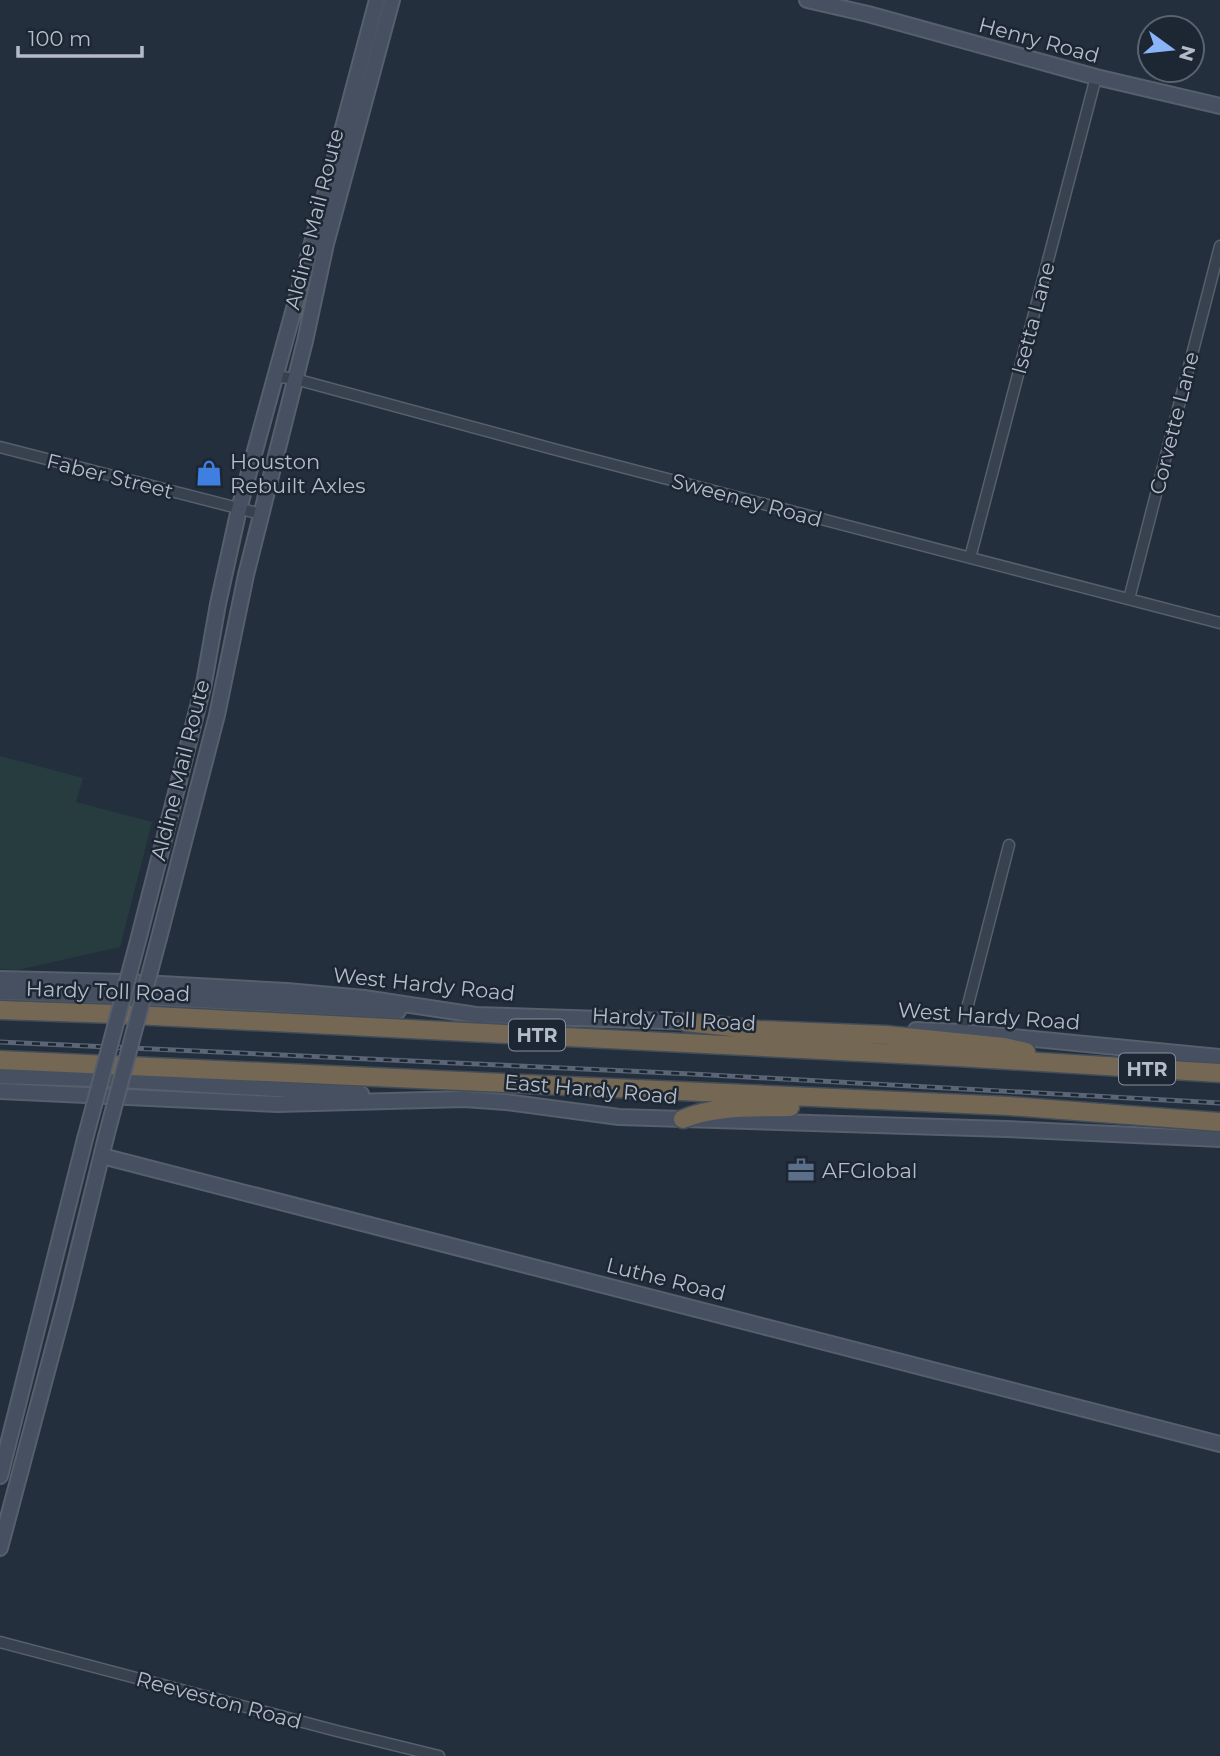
<svg xmlns="http://www.w3.org/2000/svg" width="1220" height="1756" viewBox="0 0 1220 1756" font-family="Montserrat,sans-serif">
<style>
.green{fill:#263c3f}
.lines{fill:none;stroke-linecap:round;stroke-linejoin:round}
.street-casing{stroke:#565f6c;stroke-width:13}
.secondary-casing{stroke:#565f6c;stroke-width:18}
.highway-casing{stroke:#434c59;stroke-width:21}
.street{stroke:#38414e;stroke-width:10}
.secondary{stroke:#465061;stroke-width:14}
.highway{stroke:#746855;stroke-width:18}
.rail-casing{stroke:#5a6575;stroke-width:5}
.rail{stroke:#1d2633;stroke-width:2.5;stroke-dasharray:8;stroke-linecap:butt}
.secondary-bridge-casing{stroke:#565f6c;stroke-width:18;stroke-linecap:butt}
.secondary-bridge{stroke:#465061;stroke-width:14}
.labels{text-anchor:middle;dominant-baseline:central;stroke-width:5;stroke-linejoin:round;paint-order:stroke}
.shield{fill:#1d2633;stroke:#878f9c;stroke-width:2}
.shield-label{font-size:19px;font-weight:bold;fill:#b4bcc9}
.street-label{font-size:21px;fill:#b4bcc9;stroke:#1d2633}
.poi-label{font-size:21px;fill:#b4bcc9;stroke:#1d2633;text-anchor:start}
</style>
<rect width="100%" height="100%" fill="#242f3e"/>
<path class="green" d="M0 756 83 778 76 802 152 822 120 947 17 970 0 969Z"/>
<g class="lines">
<g class="street-casing">
<path id="street" d="M275 376 295 379 568 453 1220 623
M0 447 261 514
M970 558 1096 77
M1129 599 1220 246
M961 1032 1009 845
M0 1642 337 1731 439 1756"/>
</g>
<g class="secondary-casing">
<path id="secondary" d="M807 0 868 14 1096 77 1220 106
M139 937 204 683 218 604 239 509 327 188 377 0
M159 938 217 715 246 575 305 341 326 244 392 0
M0 979 125 982 287 991 364 998 476 1015 697 1022
M0 992 143 997 398 1011
M916 1030 961 1032 1220 1057
M0 1076 120 1080 361 1094
M0 1091 277 1104 464 1099 506 1102 619 1117 1006 1129 1220 1139
M102 1156 1220 1444
M0 1476 85 1139
M0 1548 65 1304 106 1137"/>
</g>
<g class="highway-casing">
<path id="highway" d="M0 1010 115 1014 958 1057 1220 1073
M686 1022 759 1030 886 1035 1004 1047 1026 1052
M0 1060 1009 1106 1220 1122
M683 1119C716 1105 755 1108 790 1107"/>
</g>
<use href="#street" class="street"/>
<use href="#secondary" class="secondary"/>
<use href="#highway" class="highway"/>
<g class="rail-casing">
<path id="rail" d="M0 1042 692 1074 1220 1103"/>
</g>
<use href="#rail" class="rail"/>
<g class="secondary-bridge-casing">
<path id="secondary-bridge" d="M106 1137 159 938
M85 1139 139 937"/>
</g>
<use href="#secondary-bridge" class="secondary-bridge"/>
</g>
<defs>
<g id="shop-bare" transform="scale(2.1)"><path d="M-5-2.5h2.3a2.7 3.5 0 0 1 5.4 0H5L5.5 6h-11ZM-1.5-2.5h3a1.5 2.3 0 0 0-3 0Z" fill="#3f7fe0" stroke="#1d2633" stroke-width="2.5" paint-order="stroke"/></g>
<g id="office-bare" transform="scale(2.1)"><path d="M-6-3h4V-5.5h4V-3h4V5H-6ZM-1-4.5V-3h2v-1.5ZM-6 0V1H6V0Z" fill="#5c6f8a" stroke="#1d2633" stroke-width="2.5" paint-order="stroke"/></g>
</defs>
<g fill-rule="evenodd">
<use href="#shop-bare" x="209" y="473"/>
<use href="#office-bare" x="801" y="1170"/>
</g>
<g class="labels">
<g class="shield">
<rect x="509" y="1019.5" width="56" height="31" rx="5"/>
<rect x="1119" y="1053.5" width="56" height="31" rx="5"/>
</g>
<g class="shield-label">
<text x="537" y="1035">HTR</text>
<text x="1147" y="1069">HTR</text>
</g>
<g class="street-label">
<text transform="translate(1039 40) rotate(15)">Henry Road</text>
<text transform="translate(314 219) rotate(-76)">Aldine Mail Route</text>
<text transform="translate(1033 318) rotate(-75)">Isetta Lane</text>
<text transform="translate(1174 423) rotate(-76)">Corvette Lane</text>
<text transform="translate(110 476) rotate(14)">Faber Street</text>
<text transform="translate(747 500) rotate(15)">Sweeney Road</text>
<text transform="translate(180 770) rotate(-76)">Aldine Mail Route</text>
<text transform="translate(424 984) rotate(6)">West Hardy Road</text>
<text transform="translate(108 991) rotate(2)">Hardy Toll Road</text>
<text transform="translate(989 1016) rotate(4)">West Hardy Road</text>
<text transform="translate(674 1019) rotate(3)">Hardy Toll Road</text>
<text transform="translate(591 1089) rotate(5)">East Hardy Road</text>
<text transform="translate(666 1279) rotate(14)">Luthe Road</text>
<text transform="translate(219 1700) rotate(15)">Reeveston Road</text>
</g>
<g class="poi-label">
<text x="230" y="461">Houston<tspan x="230" dy="24">Rebuilt Axles</tspan></text>
<text x="822" y="1170">AFGlobal</text>
</g>
</g>
<g transform="translate(1171 49) rotate(105)"><circle r="33" fill="#1d2633" stroke="#59626f" stroke-width="2"/>
<path d="M0-5L12 26L0 18L-12 26Z" fill="#8ab4f8"/>
<text y="-10" font-size="19" font-weight="bold" text-anchor="middle" fill="#b4bcc9">N</text>
</g>
<path d="M18 46v10h124v-10" fill="none" stroke="#b4bcc9" stroke-width="3.5"/>
<text x="28" y="46" font-size="21" fill="#b4bcc9" stroke="#1d2633" stroke-width="5" paint-order="stroke">100 m</text>
</svg>
